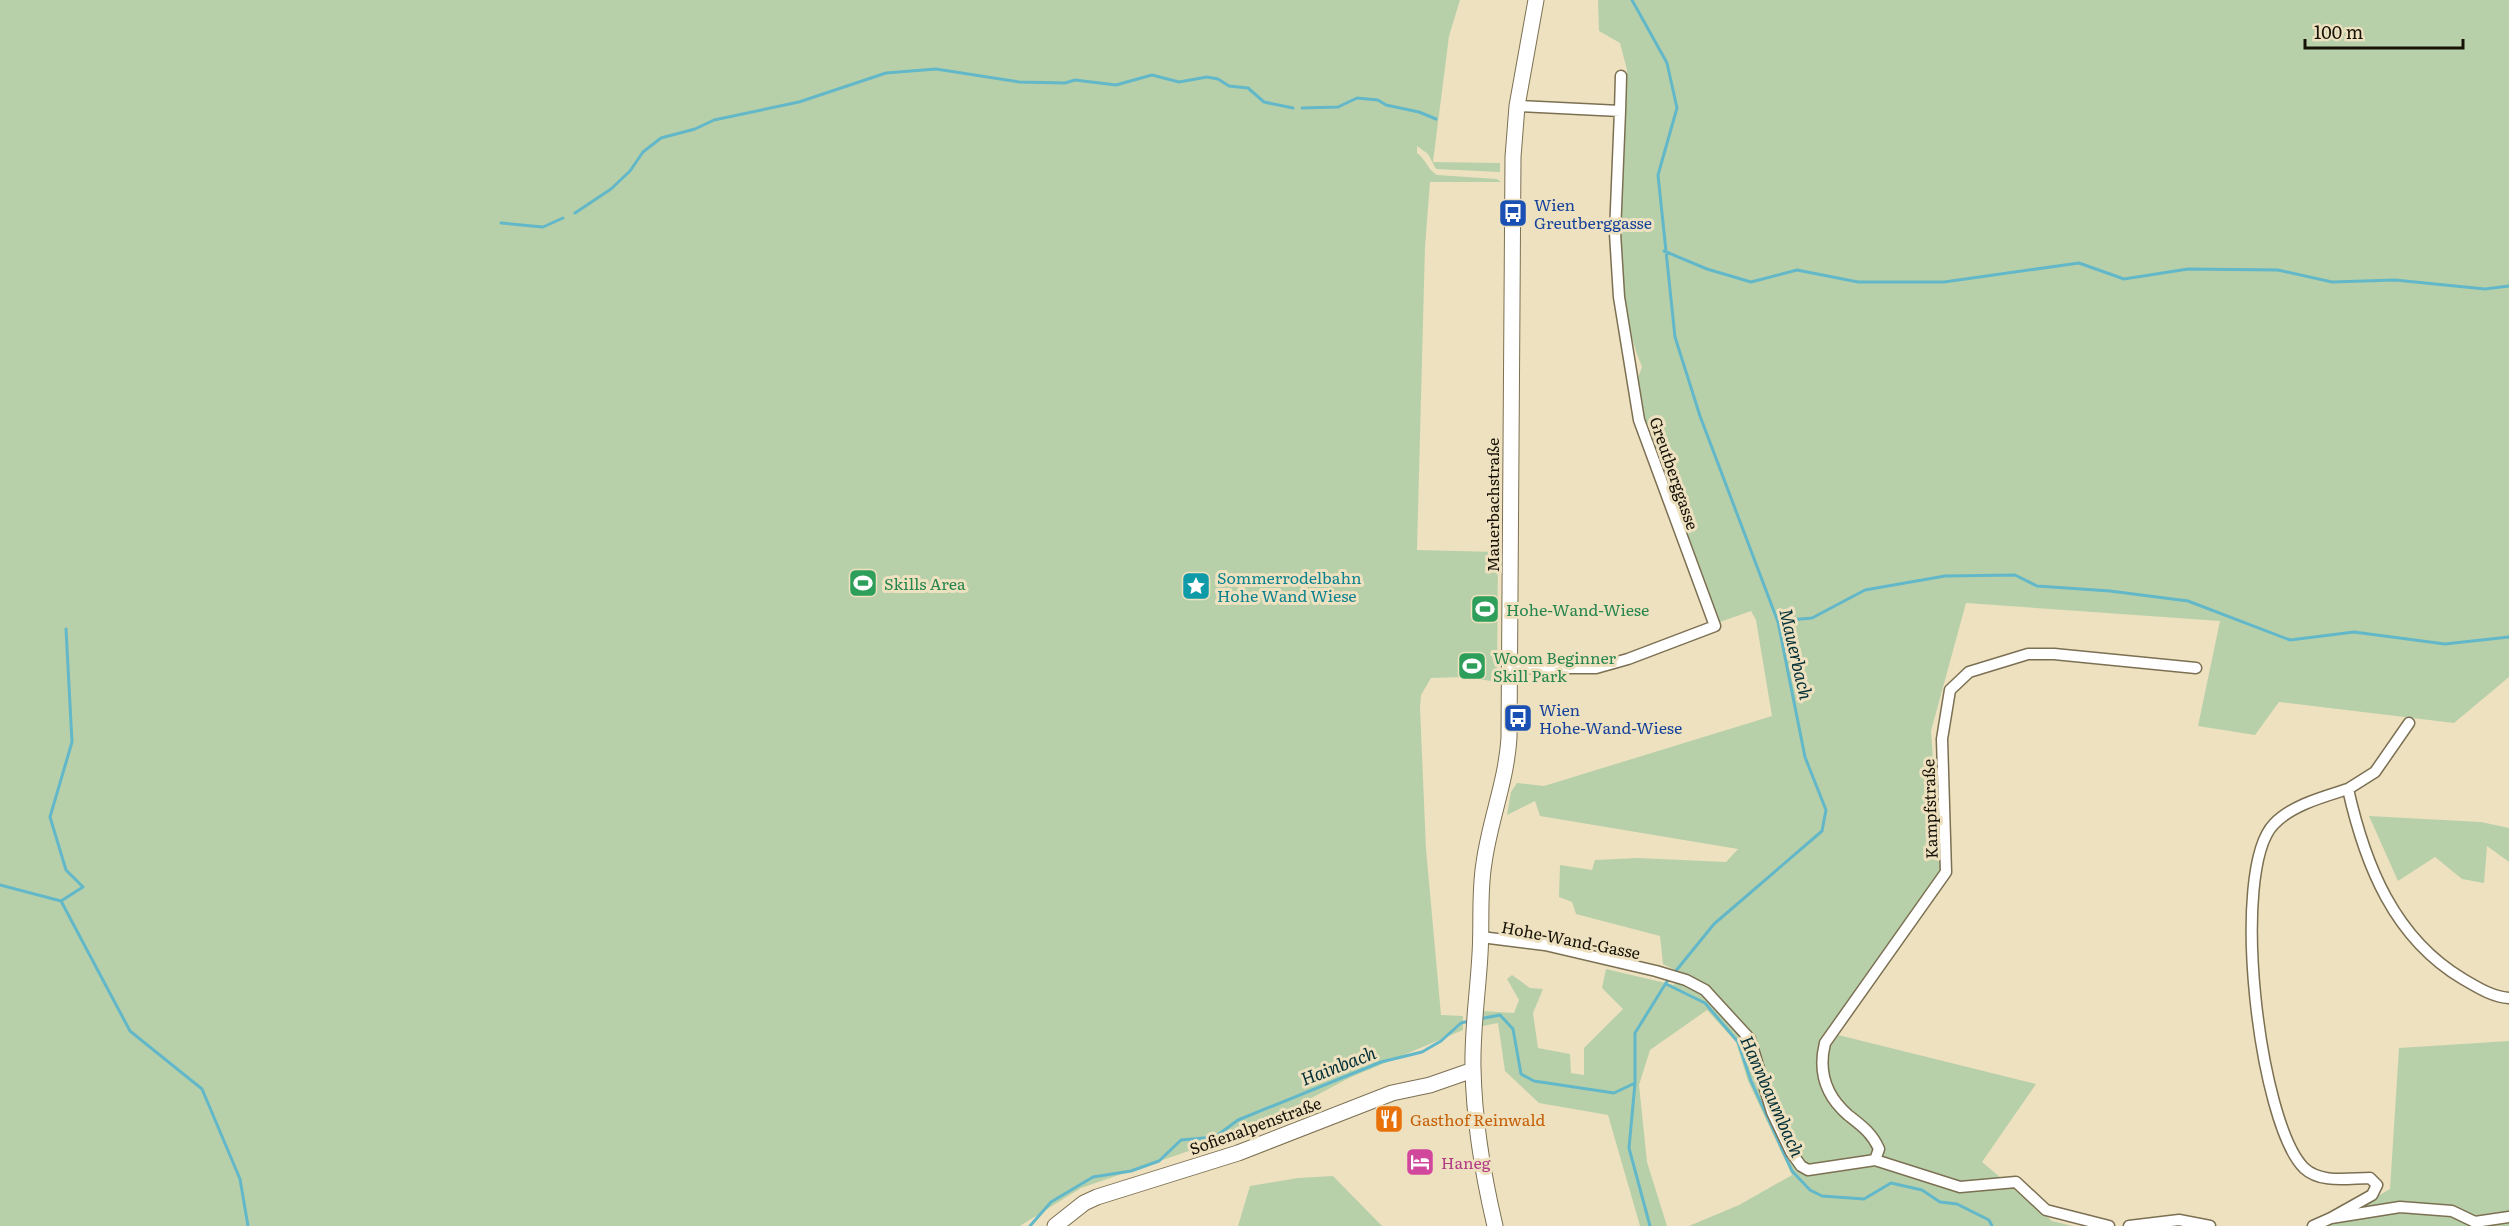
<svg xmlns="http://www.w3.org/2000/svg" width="2509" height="1226" viewBox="0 0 2509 1226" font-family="Literata,serif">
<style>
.green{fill:#b8d0a9}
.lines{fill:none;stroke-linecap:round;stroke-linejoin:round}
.stream{stroke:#62b8c9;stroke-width:3}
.street-casing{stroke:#7c7053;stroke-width:13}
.secondary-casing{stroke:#7c7053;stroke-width:17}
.street{stroke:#fff;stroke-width:10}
.secondary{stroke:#fff;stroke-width:15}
.labels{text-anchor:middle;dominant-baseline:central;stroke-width:6;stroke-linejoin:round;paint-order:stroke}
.transit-label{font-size:16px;fill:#164399;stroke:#eee1c0;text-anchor:start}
.street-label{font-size:16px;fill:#171207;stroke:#eee1c0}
.culture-label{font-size:16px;fill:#0d838f;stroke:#eee1c0;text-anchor:start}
.leisure-label{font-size:16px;fill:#27864d;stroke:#eee1c0;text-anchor:start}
.food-label{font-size:16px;fill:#c56008;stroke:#eee1c0;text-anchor:start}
.hotel-label{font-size:16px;fill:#b23c85;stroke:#eee1c0;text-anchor:start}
.water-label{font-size:18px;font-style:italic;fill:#032f37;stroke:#eee1c0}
</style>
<rect width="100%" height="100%" fill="#eee1c0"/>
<path class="green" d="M0 0H1460L1449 36 1433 162 1500 163V172L1436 169 1428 154 1417 146V153C1426 159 1427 169 1437 175L1497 179 1501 182H1430L1425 247 1417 550 1498 552 1497 682 1465 677 1431 678 1421 695 1420 707 1426 849 1441 1015 1463 1016V1030L1349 1078 1253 1129 1081 1188 1020 1226H0Z
M1598 0H2509V677L2454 723 2279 702 2255 735 2198 726 2220 621 1966 603 1931 731 1941 870 1826 1032 2036 1084 1982 1162 2052 1221 2073 1226H1689L1739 1205 1792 1175 1748 1081 1736 1042 1707 1010 1650 1050 1639 1085 1647 1162 1667 1226H1640L1608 1115 1539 1103 1505 1071 1498 1023 1482 1026V1011L1514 1013 1519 1000 1507 979 1512 975 1530 988 1543 989 1533 1013 1538 1048 1570 1054 1571 1073 1584 1075V1048L1623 1009 1602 988 1606 969 1674 985 1681 973 1663 964 1660 936 1576 914 1572 902 1559 897 1560 865 1592 870 1595 860 1638 858 1726 862 1738 849 1540 816 1535 801 1507 815 1511 792 1517 783 1544 786 1772 716 1756 620 1751 611 1720 622 1715 613 1643 421 1636 383 1642 367C1607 285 1624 159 1627 70L1620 43 1599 31Z
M2369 816 2481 822 2509 828V862L2487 846 2484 883 2462 879 2435 857 2398 881Z
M2509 1041V1226H2326L2390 1189 2399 1048Z
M1333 1176 1382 1226H1238L1250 1186 1298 1178Z"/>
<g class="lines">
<path class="stream" d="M1632 0 1667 63 1677 108 1658 175 1675 337 1700 416 1778 622 1805 757 1826 810 1822 831 1714 924 1666 983 1635 1033V1083L1629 1148 1650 1226
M1302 108 1338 107 1357 98 1378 100 1386 105 1419 112 1436 119
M575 213 611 189 630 171 643 152 661 138 695 129 714 120 799 102 886 73 936 69 1019 82 1065 83 1075 80 1116 85 1152 75 1179 82 1207 77 1218 79 1229 86 1248 88 1264 102 1293 108
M501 223 543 227 563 218
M1664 251 1707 269 1751 282 1797 270 1858 282H1944L2079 263 2124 279 2188 269 2278 270 2332 282 2395 280 2485 289 2509 286
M1779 621 1812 618 1865 590 1945 576 2015 575 2037 586 2110 591 2188 601 2290 640 2354 632 2445 644 2509 637
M66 629 72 742 50 817 66 870 83 887 61 901 130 1031 202 1089 240 1179 248 1226
M0 885 61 901
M1666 984 1705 1003 1738 1042 1751 1081 1792 1171 1810 1190 1822 1196 1864 1199 1891 1183 1922 1190 1940 1202 1957 1204 1989 1220 1992 1226
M1479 1019 1500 1015 1513 1029 1521 1074 1534 1081 1614 1093 1635 1083
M1030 1226 1051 1202 1093 1177 1131 1171 1159 1161 1181 1140 1215 1137 1238 1120 1381 1062 1422 1052 1441 1041 1461 1023 1469 1021"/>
<g class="street-casing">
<path id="street" d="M1620 111 1621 76
M1509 668H1596L1628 659 1715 626 1639 420 1619 297 1615 233 1620 111 1517 106
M2348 789 2375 772 2409 723
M1481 937 1545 945 1656 971 1686 980 1705 990 1750 1039 1772 1112 1791 1152 1801 1166 1808 1170 1875 1160 1960 1187 2016 1182 2046 1210 2109 1226
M1875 1160 1879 1149C1872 1133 1862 1126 1848 1115 1825 1095 1818 1071 1825 1043L1946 872 1942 739 1950 690 1969 672 2028 654H2054L2196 668
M2331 1218 2372 1195 2377 1185 2370 1178C2349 1178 2321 1184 2304 1168 2259 1123 2229 870 2274 824 2292 805 2323 797 2348 789 2365 865 2394 938 2463 979 2477 987 2492 997 2509 998
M2129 1226 2179 1220 2210 1226
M2313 1226 2331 1218 2400 1207 2452 1211 2475 1222 2509 1217"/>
</g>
<g class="secondary-casing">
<path id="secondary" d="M1055 1226 1084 1203 1097 1197 1238 1153 1392 1093 1430 1085 1473 1070
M1495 1226C1483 1175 1474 1120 1473 1068 1472 1030 1478 992 1480 954 1482 923 1479 893 1484 863 1490 819 1506 783 1509 738L1513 157 1517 106 1536 0"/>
</g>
<use href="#street" class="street"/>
<use href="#secondary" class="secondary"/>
</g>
<defs>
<g id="bus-square" transform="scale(1.5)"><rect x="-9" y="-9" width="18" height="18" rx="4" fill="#1a4fb4" stroke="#eee1c0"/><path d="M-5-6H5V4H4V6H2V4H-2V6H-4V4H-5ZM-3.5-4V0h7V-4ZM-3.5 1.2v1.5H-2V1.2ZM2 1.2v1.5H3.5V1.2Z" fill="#fff"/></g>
<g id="stadium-square" transform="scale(1.5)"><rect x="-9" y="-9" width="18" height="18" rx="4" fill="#2e9e5b" stroke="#eee1c0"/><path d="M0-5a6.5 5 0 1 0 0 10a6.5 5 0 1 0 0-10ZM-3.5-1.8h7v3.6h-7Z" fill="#fff"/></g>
<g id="sight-square" transform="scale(1.5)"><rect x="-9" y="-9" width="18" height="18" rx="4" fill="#0f9aa8" stroke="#eee1c0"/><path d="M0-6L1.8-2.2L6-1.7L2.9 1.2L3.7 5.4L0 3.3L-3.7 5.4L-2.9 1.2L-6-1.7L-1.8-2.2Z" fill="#fff"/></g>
<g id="restaurant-square" transform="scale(1.5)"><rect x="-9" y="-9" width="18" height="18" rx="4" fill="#e8710a" stroke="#eee1c0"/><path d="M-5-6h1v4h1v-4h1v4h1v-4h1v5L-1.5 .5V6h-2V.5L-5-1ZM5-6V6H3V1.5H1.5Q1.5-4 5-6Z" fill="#fff"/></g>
<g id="hotel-square" transform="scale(1.5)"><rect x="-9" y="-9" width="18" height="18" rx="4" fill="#d1479c" stroke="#eee1c0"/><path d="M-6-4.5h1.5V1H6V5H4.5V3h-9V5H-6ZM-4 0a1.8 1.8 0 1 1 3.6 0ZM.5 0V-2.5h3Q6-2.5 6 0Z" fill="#fff"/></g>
</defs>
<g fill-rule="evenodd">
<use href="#bus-square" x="1513" y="213"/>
<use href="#stadium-square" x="863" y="583"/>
<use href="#sight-square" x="1196" y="586"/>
<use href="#stadium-square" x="1485" y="609"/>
<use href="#stadium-square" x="1472" y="666"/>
<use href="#bus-square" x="1518" y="718"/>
<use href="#restaurant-square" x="1389" y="1119"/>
<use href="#hotel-square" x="1420" y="1162"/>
</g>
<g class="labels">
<g class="transit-label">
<text x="1534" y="204">Wien<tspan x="1534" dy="18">Greutberggasse</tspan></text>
<text x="1539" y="709">Wien<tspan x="1539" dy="18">Hohe-Wand-Wiese</tspan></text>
</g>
<g class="street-label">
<text transform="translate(1675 473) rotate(71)">Greutberggasse</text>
<text transform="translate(1492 505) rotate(-90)">Mauerbachstraße</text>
<text transform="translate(1929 809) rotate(-92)">Kampfstraße</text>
<text transform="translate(1571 939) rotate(11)">Hohe-Wand-Gasse</text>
<text transform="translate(1255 1125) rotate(-20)">Sofienalpenstraße</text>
</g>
<g class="culture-label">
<text x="1217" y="577">Sommerrodelbahn<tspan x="1217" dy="18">Hohe Wand Wiese</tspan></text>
</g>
<g class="leisure-label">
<text x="884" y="583">Skills Area</text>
<text x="1506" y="609">Hohe-Wand-Wiese</text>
<text x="1493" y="657">Woom Beginner<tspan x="1493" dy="18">Skill Park</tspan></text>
</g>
<g class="food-label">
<text x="1410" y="1119">Gasthof Reinwald</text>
</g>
<g class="hotel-label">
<text x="1441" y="1162">Haneg</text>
</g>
<g class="water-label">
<text transform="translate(1797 654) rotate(77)">Mauerbach</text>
<text transform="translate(1338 1065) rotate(-21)">Hainbach</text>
<text transform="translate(1773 1096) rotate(66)">Hannbaumbach</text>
</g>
</g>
<path d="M2305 39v9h158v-9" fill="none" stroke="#171207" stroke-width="3"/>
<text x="2314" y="39" font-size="18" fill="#171207" stroke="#eee1c0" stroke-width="4.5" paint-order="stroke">100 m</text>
</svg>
